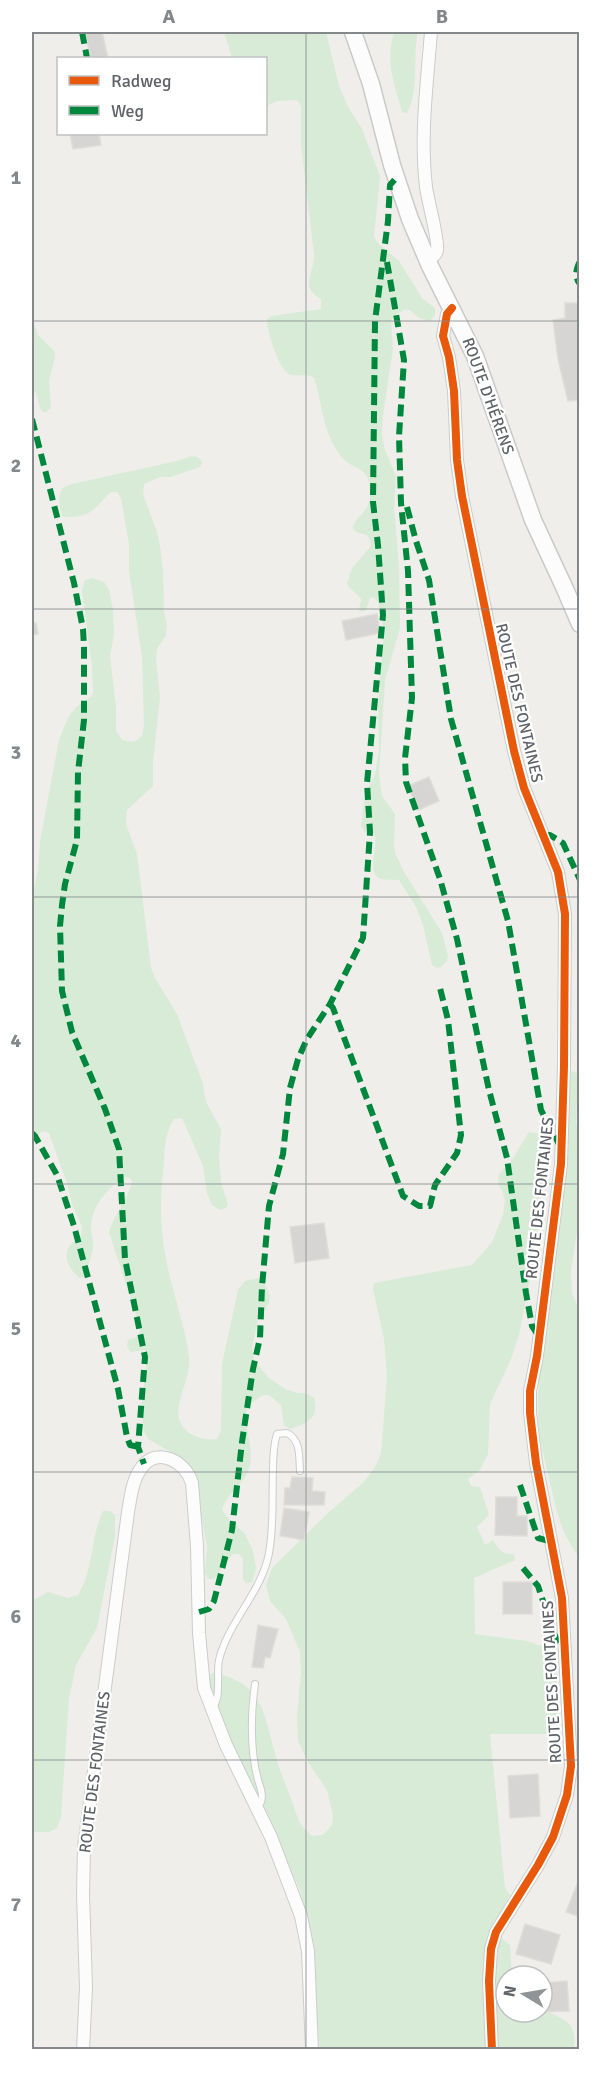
<svg xmlns="http://www.w3.org/2000/svg" width="611" height="2081" viewBox="0 0 611 2081" font-family="Signika,sans-serif">
<style>
.green{fill:#d8ebd6}
.building{fill:#d6d5d3;stroke:#deddd9;stroke-width:1.5}
.lines{fill:none;stroke-linecap:round;stroke-linejoin:round}
.service-casing{stroke:#cbcccc;stroke-width:8}
.minor-casing{stroke:#cbcccc;stroke-width:14}
.secondary-casing{stroke:#cacacb;stroke-width:19}
.service{stroke:#fdfcfc;stroke-width:6}
.minor{stroke:#fdfcfc;stroke-width:12}
.secondary{stroke:#fdfcfc;stroke-width:16}
.quiet{stroke:#00873e;stroke-width:6;stroke-dasharray:12 6;stroke-linecap:butt}
.cycleway-casing{stroke:#fff;stroke-width:11}
.cycleway{stroke:#e8590c;stroke-width:8}
.grid{fill:none;stroke:#84888a;stroke-width:1.5;stroke-opacity:0.55}
.labels{text-anchor:middle;dominant-baseline:central;stroke-width:4.5;stroke-linejoin:round;paint-order:stroke}
.street-label{font-size:16px;fill:#5f6368;stroke:#fff}
.neatline{fill:none;stroke:#84888a;stroke-width:2}
.grid-label{font-size:20px;text-anchor:middle;font-weight:bold;fill:#84888a}
</style>
<rect width="100%" height="100%" fill="#efeeea"/>
<path class="green" d="M224 32H326L339 86 347 105 362 129 380 176 374 237 379 244 399 261 422 298 435 308V315L430 321 419 318 410 310H404L393 317 391 322 393 349 383 415 382 435 385 450 396 476 394 507 399 567 400 628 385 680 379 774 382 796 395 814 394 846 396 855 403 870 442 933 448 956 447 961 441 967 436 968 432 965 423 925 416 907 399 880C393 879 385 881 379 878 367 870 378 847 375 835L365 832 361 826 365 794 375 775 379 750 378 706 384 631 378 602 374 597 370 598 366 610 362 612 359 610 361 599C356 592 351 591 347 584L352 568 370 547V540L367 535 356 532 353 528C356 514 371 513 370 492 370 464 353 472 341 456 322 432 323 405 314 378 306 373 299 377 291 375 279 372 267 331 267 319L272 316 321 309V299C299 286 314 275 314 255L301 144V106L297 100 277 101 266 106V58H232Z
M394 32H418C412 57 420 89 407 113L402 112C394 82 385 63 394 32Z
M32 308 33 321 38 335 55 352V357L49 381 51 408 45 413 40 409 36 393 32 391Z
M192 456 198 457 202 462 200 467 171 477H160L144 484 143 494 157 532 160 546 163 571 164 611 167 625 166 635 157 649 156 658 160 698 153 762V786L127 810 126 824 137 854 151 968 155 978 177 1014 203 1084 206 1102 221 1129 219 1158 221 1183 228 1204 226 1208 220 1210 212 1205 207 1193 203 1166 182 1118 174 1119C163 1136 165 1154 163 1173 160 1201 160 1231 166 1259 172 1292 185 1324 189 1357 192 1378 171 1407 181 1424 188 1436 204 1441 217 1439L221 1430 222 1364 238 1290 245 1281 258 1278 263 1281 270 1295 269 1303 258 1320 252 1347 254 1360 269 1378 285 1389 297 1393H306L314 1398C319 1418 309 1423 290 1429L284 1425 281 1405 269 1395H262L248 1406C240 1427 258 1449 248 1471 242 1485 227 1494 222 1509L226 1516 245 1534 253 1551 256 1568 252 1582 246 1583 243 1579V1559L239 1554H233L214 1579H208L205 1573 207 1547 193 1469 183 1459 148 1439 144 1431 141 1408 148 1354 145 1350 131 1352 127 1347 128 1340 139 1336 140 1327 109 1232C114 1214 128 1200 132 1181L130 1178 125 1177C108 1187 92 1206 91 1226 91 1233 93 1239 93 1245 93 1256 87 1267 83 1277L79 1278C63 1263 61 1248 81 1236L82 1227 72 1204 67 1183 49 1133 44 1131 32 1137V899L38 870 40 841 59 740 68 718 76 707 91 697 93 693 92 667 82 590 85 580 92 578 104 582 109 590 113 609 114 634 110 656 116 707V731L122 740 134 742 142 736 144 725 142 657 129 571V544L121 498 117 492H111C92 510 92 518 63 517 59 510 57 495 63 488 67 485 73 484 77 483L177 461Z
M573 1071 578 1074 576 1123 580 1140 579 1166 577 1183 578 1225 571 1271 572 1292 580 1315V1387L577 1431V1457L580 1468 579 1557C560 1531 557 1513 550 1482 546 1465 541 1447 539 1429 534 1381 547 1332 552 1285 559 1218 566 1152 570 1085L569 1073Z
M529 1132 541 1134 544 1146 540 1167 544 1188 534 1257 519 1335 511 1359 490 1404 488 1454 480 1470 468 1479 471 1486 480 1487 489 1515 477 1527 485 1545 493 1540C499 1550 502 1555 514 1554L515 1560 474 1578 475 1634 527 1641 538 1645 548 1646 556 1658 558 1734H490L505 1888 510 1895 487 1936 502 1939 510 1945 512 1976H506V2012H542V2009C564 2020 577 2020 574 2048L573 2049H320L307 1919 300 1890 244 1767 220 1723 207 1689 209 1676 213 1673C263 1682 263 1712 275 1753 279 1770 286 1785 292 1801 298 1818 298 1824 312 1836L323 1835 332 1825 333 1815 327 1790 308 1762 298 1741 297 1717 301 1672 300 1652 286 1619 270 1601 266 1585 272 1568 329 1512 364 1482 375 1467 381 1454 387 1376 384 1339 373 1289 374 1283 472 1265 492 1242 503 1215 505 1201 502 1190 498 1184 499 1174 510 1163Z
M103 1511H110L115 1515V1536L97 1628 76 1665 69 1699 61 1817 57 1828 49 1832H32V1601L48 1592 68 1598 78 1595C94 1570 90 1538 103 1511Z"/>
<path class="building" d="M85 32H102L108 58H91Z
M70 134H99L101 145 73 149Z
M565 303H580V400L568 401 558 359 553 320 565 318Z
M377 614 380 633 346 640 342 621Z
M32 619V623H36L38 634 32 635Z
M429 777 439 801 418 810 408 786Z
M324 1223 329 1258 295 1263 290 1227Z
M292 1477 313 1478 312 1491 325 1492 324 1505H284L285 1488H290Z
M496 1497H517V1516H527V1536L495 1535Z
M284 1508 309 1512 304 1540 280 1536Z
M503 1582H532V1614H503Z
M258 1625 278 1629 270 1658 265 1657 263 1668 252 1667Z
M538 1774 540 1816 510 1818 508 1776Z
M580 1877V1917L566 1912Z
M525 1924 560 1935 551 1964 516 1954Z
M567 1981 569 2011 540 2012H542V1983Z"/>
<g class="lines">
<g class="service-casing">
<path id="service" d="M255 1684C251 1714 250 1750 258 1780 261 1789 265 1799 258 1807
M212 1708C222 1699 216 1674 219 1660 228 1622 262 1592 269 1553 274 1526 272 1497 273 1470 273 1458 273 1446 277 1434L287 1433C301 1440 299 1457 300 1471"/>
</g>
<g class="minor-casing">
<path id="minor" d="M428 260C432 257 436 256 437 250 439 240 428 202 426 187 420 136 427 83 431 32
M452 308 447 314 443 336 449 357 454 391 457 460 462 496 514 751 524 788 558 872 565 914 564 1066 561 1164 537 1356 530 1391V1413L536 1463 562 1598 571 1766 567 1795 553 1837 538 1865 496 1932 491 1949 489 1981 492 2050
M83 2050 86 1987 83 1894 84 1847 128 1512C131 1496 132 1480 142 1467 158 1446 186 1462 192 1483L197 1546 199 1633 204 1688 226 1745 271 1837 301 1916 308 1951 312 2050"/>
</g>
<g class="secondary-casing">
<path id="secondary" d="M353 32 371 84 392 165 410 219 430 266 475 356 533 520 565 589 580 624"/>
</g>
<use href="#service" class="service"/>
<use href="#minor" class="minor"/>
<use href="#secondary" class="secondary"/>
<path class="quiet" d="M82 32 87 58
M580 261C576 269 574 277 580 284
M387 262 404 360 399 436 401 503 408 571 412 698 405 758 406 782 440 879 457 939 489 1090 507 1158 526 1293 532 1326 538 1335
M32 419 74 583 83 629 84 647V720L78 772 77 840 65 884 62 905 60 926 62 991 72 1032 105 1109 119 1149 125 1259 145 1357 138 1447 144 1464
M407 507 416 541 429 580 451 719 508 921 541 1110 559 1144
M545 836 550 835 563 843 580 880
M330 1004 333 1008 403 1196 419 1206H430L435 1185 457 1153 461 1135 448 1020 439 984
M32 1133 35 1136 57 1175 74 1226 118 1389 127 1437 130 1445 138 1447
M520 1485 538 1538 553 1542
M523 1568 538 1586 554 1634 562 1647
M199 1612 209 1609 214 1601 232 1530 242 1442 253 1369 260 1338 262 1287 269 1206 283 1154 290 1088 298 1059 307 1039 330 1004 363 938 370 832 367 783 383 615 378 545 373 502 375 321 388 221 390 185 396 178"/>
<g class="cycleway-casing">
<path id="cycleway" d="M452 308 447 314 443 336 449 357 454 391 457 460 462 496 514 751 524 788 558 872 565 914 564 1066 561 1164 537 1356 530 1391V1413L536 1463 562 1598 571 1766 567 1795 553 1837 538 1865 496 1932 491 1949 489 1981 492 2050"/>
</g>
<use href="#cycleway" class="cycleway"/>
</g>
<path class="grid" d="M306 32V2050M32 321H580M32 609H580M32 897H580M32 1184H580M32 1472H580M32 1760H580"/>
<g class="labels">
<g class="street-label">
<text transform="translate(488 396) rotate(70)">ROUTE D'HÉRENS</text>
<text transform="translate(519 703) rotate(77)">ROUTE DES FONTAINES</text>
<text transform="translate(540 1198) rotate(-84)">ROUTE DES FONTAINES</text>
<text transform="translate(552 1682) rotate(-93)">ROUTE DES FONTAINES</text>
<text transform="translate(95 1772) rotate(-83)">ROUTE DES FONTAINES</text>
</g>
</g>
<rect width="611" height="2081" fill="none" stroke="#ffffff" stroke-width="66"/>
<rect x="57" y="57" width="210" height="78" fill="#ffffff" stroke="#bfc1c3" stroke-width="1.5"/>
<rect x="69" y="76" width="30" height="9" fill="#e8590c" stroke="#bfc1c3" stroke-width="1.5"/>
<text x="111" y="87" font-size="18" fill="#5f6368">Radweg</text>
<rect x="69" y="106" width="30" height="9" fill="#00873e" stroke="#bfc1c3" stroke-width="1.5"/>
<text x="111" y="117" font-size="18" fill="#5f6368">Weg</text>
<g transform="translate(524 1994) rotate(281)"><circle r="28" fill="#ffffff" stroke="#bfc1c3" stroke-width="1.5"/>
<path d="M0-4.5L10 22L0 15L-10 22Z" fill="#919496"/>
<text y="-9" font-size="16" font-weight="bold" text-anchor="middle" fill="#5f6368">N</text>
</g>
<rect x="33" y="33" width="545" height="2015" class="neatline"/>
<g class="grid-label">
<text x="169" y="23">A</text>
<text x="442" y="23">B</text>
<text x="16" y="184">1</text>
<text x="16" y="472">2</text>
<text x="16" y="759">3</text>
<text x="16" y="1047">4</text>
<text x="16" y="1335">5</text>
<text x="16" y="1623">6</text>
<text x="16" y="1911">7</text>
</g>
</svg>
